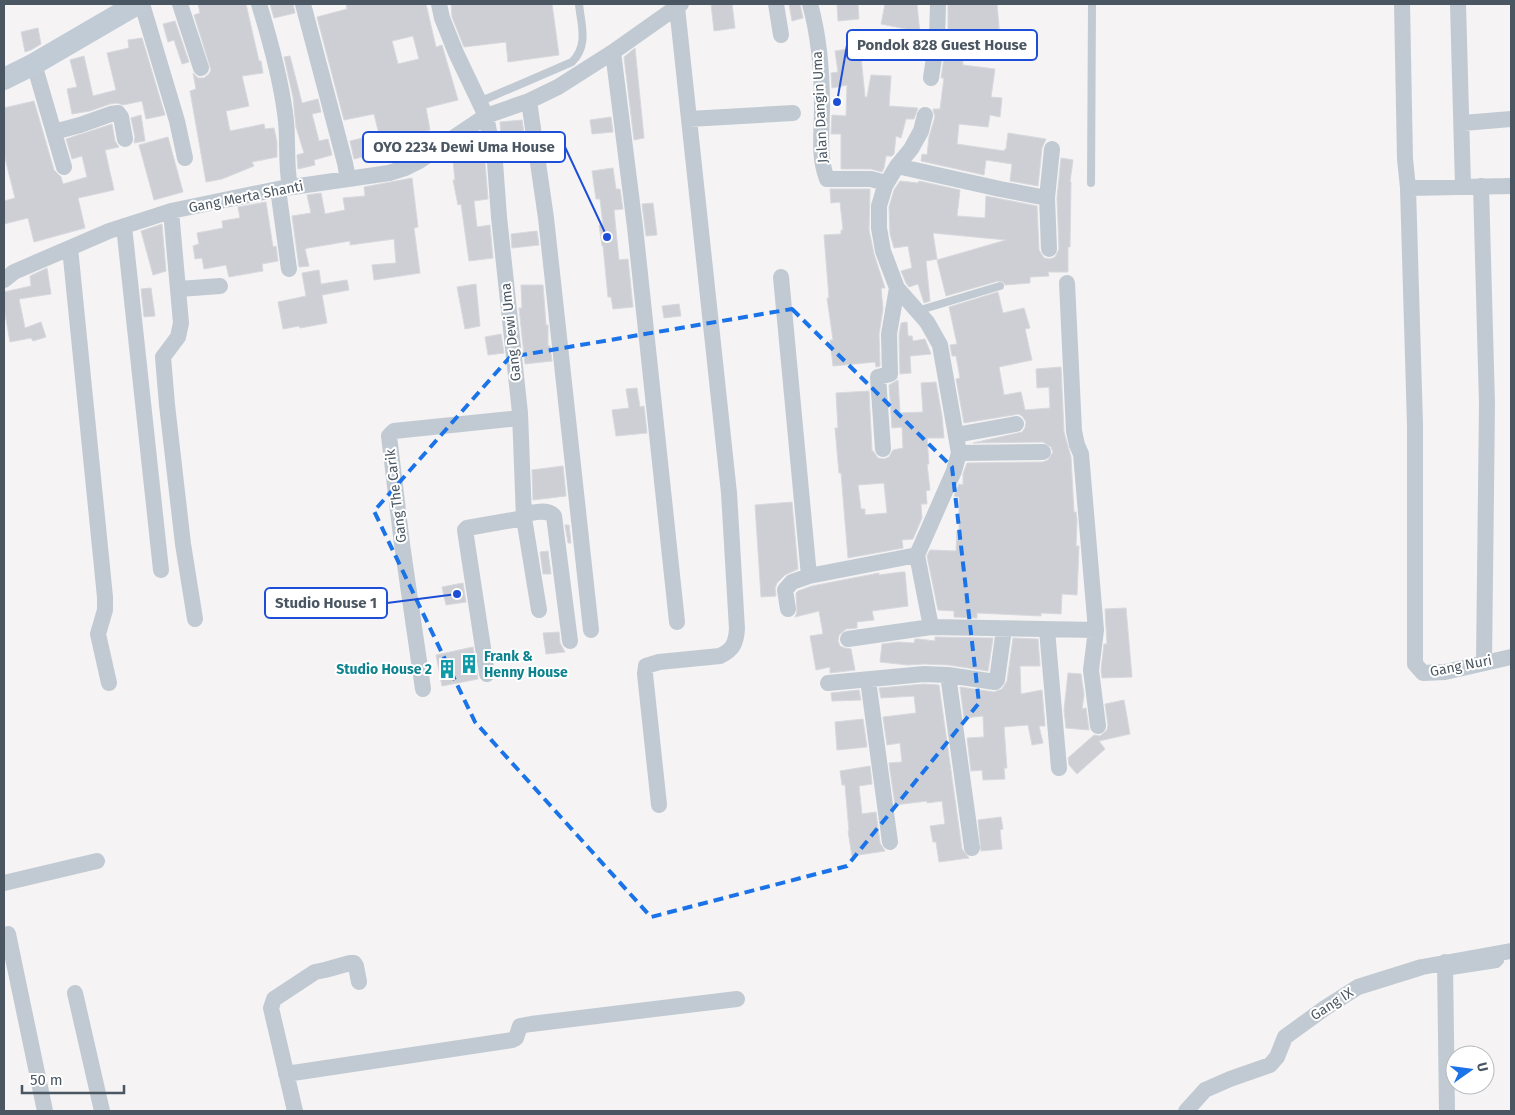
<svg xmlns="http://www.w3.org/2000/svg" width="1515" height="1115" viewBox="0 0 1515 1115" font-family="'Fira Sans',sans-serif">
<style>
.building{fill:#cdcfd5;stroke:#d7d9de;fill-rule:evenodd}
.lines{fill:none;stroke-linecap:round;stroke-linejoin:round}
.lane{stroke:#c1cad2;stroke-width:8}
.street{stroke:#c1cad2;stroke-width:16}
.secondary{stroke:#c1cbd6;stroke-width:22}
.marked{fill:none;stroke:#1a73e8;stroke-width:4;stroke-dasharray:10 6;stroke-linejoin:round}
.labels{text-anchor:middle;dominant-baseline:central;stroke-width:4;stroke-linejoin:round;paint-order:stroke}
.street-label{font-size:14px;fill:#4a5661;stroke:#fff}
.culture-label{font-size:14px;font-weight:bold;fill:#0d838f;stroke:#fff;text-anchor:start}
.leader{fill:none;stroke:#1d4ed8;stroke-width:2}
.callout-dot{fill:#1d4ed8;stroke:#fff;stroke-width:2}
.callout{fill:#fff;stroke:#1d4ed8;stroke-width:2}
.callout-label{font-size:15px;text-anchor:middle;font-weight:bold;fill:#4a5661}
</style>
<rect width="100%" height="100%" fill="#f5f3f3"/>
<path class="building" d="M198 4H246L259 61H261L263 73 242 76 249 106 226 111 230 131 264 124 265 129 274 128 277 142V157L252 162 254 166 222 179 206 182 190 91 196 89 193 73 198 78H204L209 74 211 70 194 15 200 13Z
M270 4H293L295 13 274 18Z
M346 4H426L436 47 442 45 458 100 426 108 430 130 413 134 414 137 385 144 387 153 370 157V155L354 159 350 141 379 134 374 114 344 120 317 17 347 9ZM413 36 419 59 398 64 392 41Z
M451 4H552L559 55 508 62 506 42 464 47 452 17Z
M711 4H732L735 28 714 31Z
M789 4H800L803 18 792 21Z
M837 4H858L859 19 838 21Z
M885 4H917L920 34 907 35 906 29 881 24Z
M948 4H997L999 27V38L962 41 963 65 995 69 991 97 1002 98 1000 117 990 115 988 127 959 124 957 144 1004 151 1005 149H1006L1008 133 1046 139 1042 148 1038 186 1010 181 1012 164 986 160 984 175 921 161 922 154 927 155 929 137 935 117 933 109H940L944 78H941L948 32Z
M175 21 189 62 182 64 174 40 168 42 163 24Z
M38 28 41 44 31 50 25 52 21 32Z
M142 38 165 115 146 119 142 101 123 105 117 103 110 104 90 111 72 114 67 89 77 87 70 60 84 56 93 96 116 90 107 53 129 48 128 40Z
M860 47 865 97H867L871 75 891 76 889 106 918 108 914 119H906L901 138 896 136 894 154 892 156H886L884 168 882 172 871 169H841V134H831L832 115 846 116 847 85 832 88 831 73 838 72 835 51Z
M635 48 644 138 634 140 624 57Z
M290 56 302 103 318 99 321 112 312 114 319 141 328 139 332 155 314 160 315 165 298 169 297 155 304 153 296 127 293 97 284 57Z
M34 101 54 170 61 177 63 184 87 177 82 156 72 159 66 139 112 124 115 141 119 147 105 150 114 190 78 198 85 228 34 242 28 218 4 224V201L15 198 4 154V108Z
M141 115 145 141 134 143 135 137 131 118Z
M611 117 613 132 592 134 590 120Z
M522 120 524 133 501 135 500 122Z
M168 137 183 192 154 200 139 145Z
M481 140 485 163 488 199 474 201 477 227 490 225 493 258 469 261 461 204 458 205 453 180H455L452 151 464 143Z
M1061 158 1073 160 1070 182H1071L1070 247H1068V272H1048L1049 276 1030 277V283L1005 285 1003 282 998 281 946 296 937 260 1006 240 933 233 937 259 926 261 930 301 924 303 918 284 909 287 906 283 901 271 912 268 908 246 894 248 890 234 889 207 894 190 900 181 918 183 919 181 960 190 957 216 985 218 986 196 1037 206 1039 250 1044 258 1050 259 1055 257 1059 249 1057 198Z
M613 168 616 189H620L623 209 614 210 619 260 628 259 633 307 613 309 611 297H608L603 246H602L599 225H603L600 199H596L592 171Z
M412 178 418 227 414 228 420 273 374 280 372 265 396 263 394 239 350 245V241L308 248 305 249 309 266 299 267 292 216 311 213 307 195 321 193 325 214 345 210 343 198 365 196 364 187Z
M830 189H870L869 230 874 254 885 288H881L883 309 879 334 880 366 876 367 875 362 833 366 830 340H833L827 298H829L824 235 841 234V230H843L840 202 831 203Z
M266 202 273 247 276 246 278 261 262 264 263 271 229 277 226 265 204 269 202 258 195 259 193 246 199 244 197 233 223 228 222 221 240 218 238 207Z
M653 203 657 235 646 236 642 204Z
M162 224 166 271 153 275 141 231Z
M537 231 539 245 512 248 511 234Z
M47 268 51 294 19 299 25 328 41 322 46 337 33 341 31 338 10 342 4 308V292L31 286 30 276Z
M319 270 321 284 347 280 349 290 322 295 327 323 300 328 299 326 283 329 278 302 306 296 302 273Z
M476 284 480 326 465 329 457 287Z
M521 285H543L546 325H548V346H550L552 361 525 364 519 308H522Z
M151 288 155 316 144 317 141 289Z
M998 292 1003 313 1024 308 1030 328 1025 329 1032 360 999 367 1004 395 1021 392 1025 410 1050 408 1049 387 1037 388 1036 369 1061 367 1064 432 1071 457 1074 512H1076L1077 520 1076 546H1079L1077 595 1062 594 1061 614 1041 613V616L977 613V618L954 617V611L938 610 927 556 930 550 956 551 957 531H959V497L954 496 959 484 963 485V474L967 463 1043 462 1048 460 1053 452 1051 447 1043 442 973 443 1022 432 1025 428 1026 422 1023 417 1019 414 964 423 956 379 960 378 956 356H952L950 345 957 344 949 307Z
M679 304 681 316 664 318 662 306Z
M907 322 908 336H912L913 341 925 339 931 354 910 356 911 373 900 374 899 335 901 323Z
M501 334 504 353 488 355 485 337Z
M898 380 900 413 923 412 921 383 936 382 942 416 944 438H927L929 464H927L930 490 926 491 927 504H921L922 518 913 539 902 540 903 548 848 558 841 473H839L838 462 835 428H838L836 393 869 391 872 451H873L878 458 884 459 889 457 893 450 903 448 902 427 892 428 889 385ZM884 483 887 513 865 515V509H861L858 485Z
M637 388 640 407 644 406 647 433 616 436 612 410 629 408 626 389Z
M563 466 566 496 533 500 532 470Z
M792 502 798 569 785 575 777 583 775 588 776 596 761 597 755 505Z
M565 525H569L571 543H568Z
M548 551 551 574H543L540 552Z
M901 572H905L908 606 872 611 874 620 857 622V628L846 629 839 635 838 641 840 646 845 648 851 649 855 670 830 673V667L816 670 810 636 823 634 819 611 795 617 797 612 796 593 798 591 812 586 879 573V575Z
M463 583 466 602 446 605 442 587Z
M1126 608 1132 677 1102 678 1101 670 1104 644H1107L1105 609Z
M559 632 560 643 565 652 546 654 543 633Z
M935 637 993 638 988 671 949 665 924 664 908 665 880 662 882 644 899 642 914 643 915 639H919L935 641Z
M1013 638 1038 639 1040 666H1020L1021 694 1042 690 1045 726H1039L1043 743 1032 745 1028 725 1004 727 1007 768H1004L1005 779 983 780 982 770 971 771 967 738 984 737 983 716 964 718 960 687 994 692 1002 689 1007 681Z
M473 647 478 679 442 686 436 655Z
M1068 673 1081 674 1084 695 1082 709 1086 708 1089 730 1066 728 1064 710Z
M924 684 939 685 962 849 969 858 939 862 936 842H933L930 826 945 824 942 801 927 803V801L895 805 889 763 902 762 900 743 887 745 883 717 916 713 914 696 881 698 879 688Z
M859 690 861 700 832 701 831 693Z
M1124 700 1130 734 1099 741 1105 749 1077 774 1069 765 1068 758 1094 735 1100 736 1107 730 1108 725 1105 704Z
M863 719 867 747 837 750 835 722Z
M870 766 872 784 859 786 862 814 876 812 880 843 885 851 852 856 848 831H849L845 785H842L840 771Z
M1001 817 1003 829 1000 830 1002 849 981 851 978 820Z"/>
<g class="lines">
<path class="lane" d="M479 102 572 62C589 45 581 25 579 4
M1091 183 1092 4
M917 311 1000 286
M1445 972 1497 964 1500 961 1499 953"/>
<path class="street" d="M142 4 177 121 185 158
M180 4 201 68
M259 4C270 40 280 75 285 113 289 137 285 162 290 187
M303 4 345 163 348 179
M439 4 442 18 456 53 486 116 495 162 499 217 520 413 524 518 539 610
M776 4 781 35
M810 4C819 36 822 74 822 107 822 132 818 156 827 179H871L882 182 885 186
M1402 4 1405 159 1408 188 1415 425V664L1423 673 1445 672 1511 657
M1458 4 1463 186
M613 52 635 227 677 622
M34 64 64 167
M931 78 937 38 938 4
M529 101 546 218 591 630
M689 119 793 113
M1463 123 1511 119
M54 132 80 125 111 114 118 113 121 117 125 139
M897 166 1000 189 1047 198
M1481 186 1487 404 1484 662
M1408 188 1511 186
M278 189 289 269
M171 211 181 323 178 337 163 357 167 405 183 544 195 619
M124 226 161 570
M70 248 105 597V610L98 634 109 683
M1049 249 1047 198 1052 149
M781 277 809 576
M4 280 14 272 109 231 171 211 278 189 348 179 389 173 405 168 419 161 486 116 529 101 558 87 613 52 681 4
M1067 283 1074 431 1077 445 1081 454 1096 630 1091 670 1098 726
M179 289 220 286
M956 435 1016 424
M883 449 878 377 890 374 889 334 897 288
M959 453 1043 452
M524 514C533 513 547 508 554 516L570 641
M917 555 954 471 959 453 940 345 927 322 897 288 883 251 879 228V206L885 186 897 166 911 149 921 131 925 115
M917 555 931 627
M788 609 785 590 792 582 809 576 917 555
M1047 630 1059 768
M848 639 931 627 1096 630
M487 674 465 530 467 528 524 518
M948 675 972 848
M868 680 890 842
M828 683 924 674 948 675 995 682 997 680 1004 629
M423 689 402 544 389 436 394 431 520 418
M659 805 645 674 646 666 659 662 720 656C733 650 736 643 737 629L729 493 677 7
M4 883 97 861
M8 934 45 1111
M1445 962 1447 1111
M75 993 102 1111
M286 1074 512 1040 516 1038 520 1026 531 1024 737 999
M295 1111 271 1008 274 999 315 972 325 970 350 963H354L356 966 359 982
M1186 1111 1205 1090 1230 1079 1270 1065 1277 1057 1285 1037 1325 1008 1358 987 1422 967 1511 951"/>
<path class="secondary" d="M4 79 34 64 137 4"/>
</g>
<path class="marked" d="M792 309 952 467 979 703 847 866 651 917 475 722 374 511 510 357Z"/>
<defs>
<g id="building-bare" transform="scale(1.5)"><path d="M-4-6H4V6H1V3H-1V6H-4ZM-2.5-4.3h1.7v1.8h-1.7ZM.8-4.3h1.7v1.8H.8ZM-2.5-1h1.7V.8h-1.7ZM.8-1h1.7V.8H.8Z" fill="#0f9aa8" stroke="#fff" stroke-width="2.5" paint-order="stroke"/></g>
</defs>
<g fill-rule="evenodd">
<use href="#building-bare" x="469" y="664"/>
<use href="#building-bare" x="447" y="669"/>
</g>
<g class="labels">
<g class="street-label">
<text transform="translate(820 107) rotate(-93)">Jalan Dangin Uma</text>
<text transform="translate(246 197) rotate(-11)">Gang Merta Shanti</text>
<text transform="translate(511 332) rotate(-96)">Gang Dewi Uma</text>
<text transform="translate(396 496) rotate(-97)">Gang The Carik</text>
<text transform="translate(1461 666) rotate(-11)">Gang Nuri</text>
<text transform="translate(1332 1004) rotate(-33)">Gang IX</text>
</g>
<g class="culture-label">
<text x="484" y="656">Frank &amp;<tspan x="484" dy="16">Henny House</tspan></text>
<text x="432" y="669" text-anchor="end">Studio House 2</text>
</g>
</g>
<path class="leader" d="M837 102L847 45M607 237L565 147M457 594L387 603"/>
<g class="callout-dot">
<circle cx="837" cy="102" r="5"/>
<circle cx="607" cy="237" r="5"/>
<circle cx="457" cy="594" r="5"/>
</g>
<g class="callout">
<rect x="847" y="30" width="190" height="30" rx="5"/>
<rect x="363" y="132" width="202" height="30" rx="5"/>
<rect x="265" y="588" width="122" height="30" rx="5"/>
</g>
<g class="callout-label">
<text x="942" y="50">Pondok 828 Guest House</text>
<text x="464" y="152">OYO 2234 Dewi Uma House</text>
<text x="326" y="608">Studio House 1</text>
</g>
<rect width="1515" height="1115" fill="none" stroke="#4a5661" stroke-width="10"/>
<g transform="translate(1470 1070) rotate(76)"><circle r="24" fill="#ffffff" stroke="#b7bbc0"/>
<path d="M0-4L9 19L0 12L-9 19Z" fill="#1a73e8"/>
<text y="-8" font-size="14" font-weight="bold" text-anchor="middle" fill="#4a5661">U</text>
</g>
<path d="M22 1085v8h102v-8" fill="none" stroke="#4a5661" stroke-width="2.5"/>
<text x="30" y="1085" font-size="15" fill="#4a5661" stroke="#ffffff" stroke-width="4" paint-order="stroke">50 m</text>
</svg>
